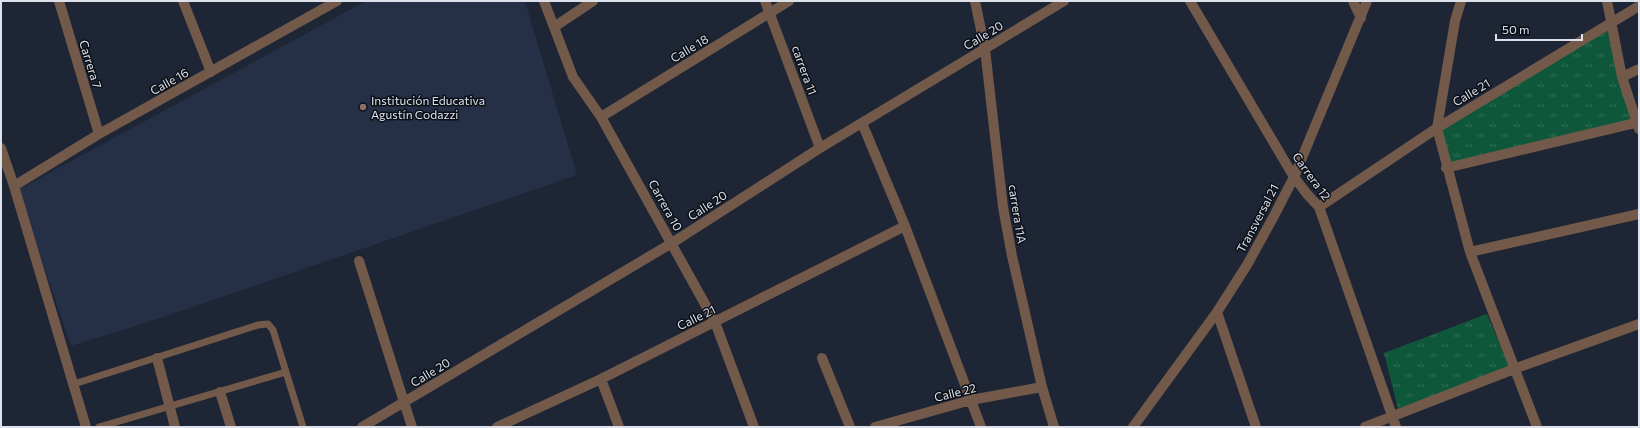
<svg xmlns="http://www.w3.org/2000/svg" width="1640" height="428" viewBox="0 0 1640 428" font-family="Commissioner,sans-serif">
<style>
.built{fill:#252f45}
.grass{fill:url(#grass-tufts)}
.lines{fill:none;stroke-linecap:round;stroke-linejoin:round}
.lane{stroke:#725949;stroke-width:7}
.street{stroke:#725949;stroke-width:10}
.education-dot{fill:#8d6e63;stroke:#0b0f16;stroke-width:1.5}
.labels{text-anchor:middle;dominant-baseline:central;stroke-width:3;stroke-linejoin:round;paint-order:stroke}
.street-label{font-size:12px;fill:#dce1ec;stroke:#0b0f16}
.poi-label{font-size:12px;fill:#dce1ec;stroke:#0b0f16;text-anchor:start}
</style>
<defs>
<pattern id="grass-tufts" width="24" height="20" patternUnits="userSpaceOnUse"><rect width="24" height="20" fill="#0f573a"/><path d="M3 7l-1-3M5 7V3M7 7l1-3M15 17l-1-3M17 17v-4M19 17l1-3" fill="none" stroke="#316f57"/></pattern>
</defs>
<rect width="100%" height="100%" fill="#1e2635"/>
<path class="built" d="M366 1H525L577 175 161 318 71 346 18 190Z"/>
<path class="grass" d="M1610 25 1633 119 1448 165 1439 130Z
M1487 314 1509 366 1398 409 1384 353Z"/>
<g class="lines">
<path class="lane" d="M74 384 258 325 268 324 273 330 303 427
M99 427 286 372"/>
<path class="street" d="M59 1 99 134
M183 1 211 72
M544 1 573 77 601 117 715 322 754 427
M765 1 820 148
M975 1 985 49 1003 207 1012 256 1042 387 1054 427
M1190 1 1294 177 1307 194 1319 207 1396 427
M1353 1 1361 18
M1461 1 1455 21 1437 128 1470 252 1537 427
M1607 1 1622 77 1639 129
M554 27 593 1
M1622 77 1639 69
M601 117 789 1
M862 123 905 226 981 427
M1 148 14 186 86 427
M1446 168 1639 122
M14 186 99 134 337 1
M1319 207 1437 128 1639 6
M1470 252 1639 214
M359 261 412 427
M1217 312 1256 427
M157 358 175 427
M822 358 850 427
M601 379 619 427
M220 392 231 427
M362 427 672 243 820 148 1064 1
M497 427 601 379 905 226
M875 427 971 400 1042 387
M1133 427 1217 312 1247 265 1274 216 1294 177 1367 1
M1365 427 1514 369 1639 324"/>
</g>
<circle class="education-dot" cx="363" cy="107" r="4"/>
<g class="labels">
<g class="street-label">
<text transform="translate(983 35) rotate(-31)">Calle 20</text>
<text transform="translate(689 48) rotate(-31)">Calle 18</text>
<text transform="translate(91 64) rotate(73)">Carrera 7</text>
<text transform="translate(805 70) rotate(70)">carrera 11</text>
<text transform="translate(169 81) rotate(-29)">Calle 16</text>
<text transform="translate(1471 92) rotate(-31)">Calle 21</text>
<text transform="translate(1312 176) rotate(54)">Carrera 12</text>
<text transform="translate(666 205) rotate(61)">Carrera 10</text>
<text transform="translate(707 205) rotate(-33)">Calle 20</text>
<text transform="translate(1018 214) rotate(81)">carrera 11A</text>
<text transform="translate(1257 218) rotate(-62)">Transversal 21</text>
<text transform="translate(696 317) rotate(-26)">Calle 21</text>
<text transform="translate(430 372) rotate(-31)">Calle 20</text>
<text transform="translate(955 392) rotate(-14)">Calle 22</text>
</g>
<g class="poi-label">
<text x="371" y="100">Institución Educativa<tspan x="371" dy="14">Agustín Codazzi</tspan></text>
</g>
</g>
<rect width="1640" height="428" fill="none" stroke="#dce1ec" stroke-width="4"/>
<path d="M1496 34v6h86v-6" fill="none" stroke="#dce1ec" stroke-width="2"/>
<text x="1502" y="34" font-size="12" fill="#dce1ec" stroke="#0b0f16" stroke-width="3" paint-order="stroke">50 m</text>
</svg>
